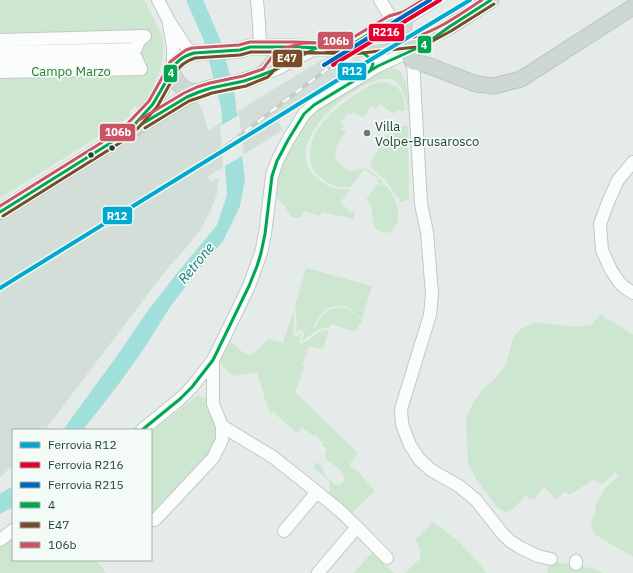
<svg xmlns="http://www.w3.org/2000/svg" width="633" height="573" viewBox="0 0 633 573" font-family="'IBM Plex Sans',sans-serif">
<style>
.built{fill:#d2ded7}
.green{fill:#cde6d0}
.water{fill:#a1dfdb}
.pier{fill:#e5ebe8}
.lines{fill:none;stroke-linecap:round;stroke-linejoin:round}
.minor-casing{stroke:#c2c8c5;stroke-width:14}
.major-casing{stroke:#bcc7c2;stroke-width:17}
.minor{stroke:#fbfcfc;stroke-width:12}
.major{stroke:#cdd7d3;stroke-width:15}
.rail-casing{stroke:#c7ccc9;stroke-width:4}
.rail{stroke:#f4faf6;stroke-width:2.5;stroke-dasharray:8;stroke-linecap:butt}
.bus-1-casing{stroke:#f4faf6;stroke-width:6}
.bus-2-casing{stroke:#f4faf6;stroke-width:6}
.bus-3-casing{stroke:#f4faf6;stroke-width:6}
.bus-1{stroke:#00a651;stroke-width:3}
.bus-2{stroke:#7a4b2a;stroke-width:3}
.bus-3{stroke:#ca5462;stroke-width:3}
.rail-1-casing{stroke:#f4faf6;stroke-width:7}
.rail-2-casing{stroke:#f4faf6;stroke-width:7}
.rail-3-casing{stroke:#f4faf6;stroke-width:7}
.rail-1{stroke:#00a9ce;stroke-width:4}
.rail-2{stroke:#e4002b;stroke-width:4}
.rail-3{stroke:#0065bd;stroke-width:4}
.poi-dot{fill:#657d72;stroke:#f4faf6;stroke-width:1.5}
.bus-dot{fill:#204232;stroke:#f4faf6;stroke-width:1.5}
.labels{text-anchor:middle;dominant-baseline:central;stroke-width:3.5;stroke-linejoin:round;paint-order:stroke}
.park-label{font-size:13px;fill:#247e35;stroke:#f4faf6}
.poi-label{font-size:13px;fill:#204232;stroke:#f4faf6;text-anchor:start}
.water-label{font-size:14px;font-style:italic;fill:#12807d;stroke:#f4faf6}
.line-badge{stroke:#f4faf6;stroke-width:1.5}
.badge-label{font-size:11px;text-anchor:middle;font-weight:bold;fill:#fff}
</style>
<rect width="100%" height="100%" fill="#e5ebe8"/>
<path class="built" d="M327 57H335L341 66 358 57 364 66 295 108 296 110 278 121 283 130 207 177 211 182 217 178 219 180 218 184 217 193 211 210 202 227 190 243 163 274 45 430H13V465L0 477V219L125 142 196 100 203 111 208 131 254 101Z"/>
<path class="green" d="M0 0H144C150 11 156 22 161 34 170 62 152 86 140 110L135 106 130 111 129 117 114 127 0 198Z
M390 67C410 70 408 96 408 111 406 101 404 87 395 81 372 65 274 140 316 177 327 187 334 190 349 189L350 190 340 202 352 213 355 209 354 219 322 212 320 216 304 211 301 218 292 217 285 207 273 192 275 176 298 132 311 116 317 111 372 75 387 68Z
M383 82C402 85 403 95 406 111L397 110 394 114 380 104 376 109 371 106 364 118 354 112 352 114H350L348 113 341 122 344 126 341 129 346 132C338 142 329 154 341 165 350 173 354 171 364 168 372 171 378 177 384 183L381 184 377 182 379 180 364 169 351 187C337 188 328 185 318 175 311 168 310 162 310 153 310 124 348 98 371 85L375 83Z
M395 124 400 126H408L409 199 403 202H401L386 181 375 171 371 165V161Z
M377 184 382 185 384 184C390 190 395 197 397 206 402 223 392 243 374 227L371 206 370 203 366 200Z
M306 268 372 286 362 319C357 315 352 310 347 307 344 306 341 306 337 306 324 306 318 317 313 328L315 329C319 319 325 308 337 308 340 307 343 307 346 308 352 311 357 316 362 320L358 328 355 331H353L331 324 330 327 319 329 302 341 304 332 303 331 299 330 295 334 297 322 295 305Z
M294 309V322L293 335 296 337 300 333H301L299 341 301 344 309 340 320 331 329 330 323 349 309 346 302 365 305 366 295 392 358 453 349 465 359 473 375 491 350 515 327 495 330 489 329 481 313 467 317 462 323 467C322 476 330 480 336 485H340L345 479C344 470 332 464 325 458V452L327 449 322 445 323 443 315 435 314 436 302 427 297 433 272 411 270 413 265 399 257 372 235 376 228 372 220 362 228 339C249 358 248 361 268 339L283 343Z
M601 314V315L608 320 609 319 633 335V557L594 534 591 524 592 518 595 514 596 503 605 489 619 475 615 472 601 485 594 479 570 495 564 492 556 500 544 486 534 500 531 498 529 499 526 495 514 508 507 513 498 508 476 479 468 463 466 420 473 402 484 388 495 379 505 366 514 336 522 328 535 322 575 327 591 325Z
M198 395 207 399C211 409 217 431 215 442 211 457 197 467 187 478 175 491 162 503 151 516V432Z
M433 522 459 542 475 559 487 573H405L420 559V548L415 540Z
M13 530V560H96L106 573H0V540Z
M372 553 392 571 394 573H353Z
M551 561 590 568 603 573H547Z"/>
<path class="water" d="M186 0H203L220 39 234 90 245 179 240 206 223 241 196 273 170 307 145 347 118 385 83 430H63L119 353 147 312 174 277 217 225 227 195 221 107 204 41Z
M13 486V507L0 514V494Z"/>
<path class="pier" d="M239 115 244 155 223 167 220 126Z"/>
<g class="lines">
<g class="minor-casing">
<path id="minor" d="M158 0 169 21 186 47 190 51 194 53
M257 0 259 23 260 47
M380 0 393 21
M169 24 173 47V67
M0 40 145 36
M0 52 136 49 139 41 145 36
M0 60 136 58 141 69 0 72
M413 62 421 204 427 232 432 294 430 315 401 409 402 424 410 445 419 459 431 470 459 486 476 500 502 533 510 541 521 548 538 556 551 559
M370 70 397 27 405 17
M266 73 277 69 311 51
M633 162 618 180 608 202 600 224 602 250 611 270 619 282 624 287 633 293
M222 426 273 457 317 492 339 510 357 527 387 558
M142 430 180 399 192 387 213 360 222 342 249 286 261 253 265 234 272 176 277 161 288 140 304 114 314 105 378 66 424 45
M155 520 213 458 222 440V426L213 404V360
M284 531 317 492
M0 540 13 530
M576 564V561
M318 573 357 527"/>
</g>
<g class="major-casing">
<path id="major" d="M405 17C402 33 402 49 413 62L427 65 476 84 494 86 521 79 633 7
M346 44 354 43 361 39 391 21 405 17 433 0
M172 71C175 79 181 88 189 91 192 91 196 91 199 92
M120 137 135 124 153 104 172 71 174 65 181 59 188 55 194 53 229 51 240 50 250 47H295L304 48H323L353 49 385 46 415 42 425 39 449 27 491 0
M0 212 120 137 187 97C196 93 204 89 213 87 228 84 244 82 258 76 267 73 269 66 276 60 282 54 290 52 298 50"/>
</g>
<use href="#minor" class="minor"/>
<use href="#major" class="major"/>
<g class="rail-casing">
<path id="rail" d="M207 161C249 129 290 96 333 65"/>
</g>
<use href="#rail" class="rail"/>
<g class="bus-1-casing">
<path id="bus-1" d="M353 81 378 66 424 45 449 27 491 0
M142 124 187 97 199 92 211 88 244 81 259 76 277 69 316 48 354 43 391 21 405 17 433 0
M0 212 120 137 135 124 153 104 172 71C175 61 184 56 194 53L240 50 250 47H295L353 49C364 53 367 54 373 64L370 71 314 105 304 114 288 140 277 161 272 176 265 234 261 253 257 266 249 286 213 360 192 387 180 399 142 430"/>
</g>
<g class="bus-2-casing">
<path id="bus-2" d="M145 128 189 101 201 97 212 93 246 86 268 77 280 64 286 59 305 53H323L356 48 393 26 407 21 436 4
M3 216 123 141 139 127 157 107 176 73C179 65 186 61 195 58L240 55 251 52H295L353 54 416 47 427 44 451 31 494 4"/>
</g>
<g class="bus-3-casing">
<path id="bus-3" d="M139 120 184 93 197 87 210 83 243 76 263 69 272 57 282 49 303 43H323L352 38 389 16 403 12 423 0
M0 206 117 133 131 120 149 101 167 69 170 62 179 55 186 50 192 48 239 45 250 42H295L353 44 414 37C439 30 460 14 482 0"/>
</g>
<use href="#bus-1" class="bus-1"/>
<use href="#bus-2" class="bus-2"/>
<use href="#bus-3" class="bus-3"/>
<g class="rail-1-casing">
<path id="rail-1" d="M0 288 362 65 470 0"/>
</g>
<g class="rail-2-casing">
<path id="rail-2" d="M333 65 440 0"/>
</g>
<g class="rail-3-casing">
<path id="rail-3" d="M324 65 430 0"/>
</g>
<use href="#rail-1" class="rail-1"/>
<use href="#rail-2" class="rail-2"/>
<use href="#rail-3" class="rail-3"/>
</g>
<circle class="poi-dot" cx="367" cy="133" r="4"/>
<g class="bus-dot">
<circle cx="112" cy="148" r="3.5"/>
<circle cx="91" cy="155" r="3.5"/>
</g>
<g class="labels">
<g class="park-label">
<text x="71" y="71">Campo Marzo</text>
</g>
<g class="poi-label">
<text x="375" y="126">Villa<tspan x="375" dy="15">Volpe-Brusarosco</tspan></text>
</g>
<g class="water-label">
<text transform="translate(196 263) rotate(-51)">Retrone</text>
</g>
</g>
<g class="line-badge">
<rect x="368" y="23" width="37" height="19" rx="4" fill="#e4002b"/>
<rect x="317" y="31" width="37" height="19" rx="4" fill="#ca5462"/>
<rect x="417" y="35" width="15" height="19" rx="4" fill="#00a651"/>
<rect x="272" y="49" width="31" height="19" rx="4" fill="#7a4b2a"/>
<rect x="337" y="62" width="30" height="19" rx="4" fill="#00a9ce"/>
<rect x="163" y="64" width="15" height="19" rx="4" fill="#00a651"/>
<rect x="99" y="123" width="37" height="19" rx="4" fill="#ca5462"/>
<rect x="102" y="206" width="31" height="19" rx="4" fill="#00a9ce"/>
</g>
<g class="badge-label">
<text x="386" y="36">R216</text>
<text x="336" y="45">106b</text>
<text x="424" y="49">4</text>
<text x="287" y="62">E47</text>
<text x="352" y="75">R12</text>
<text x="171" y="77">4</text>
<text x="118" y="136">106b</text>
<text x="117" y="220">R12</text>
</g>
<rect x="12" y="429" width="140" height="132" fill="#f4faf6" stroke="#9fb0a8"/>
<rect x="20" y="442" width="20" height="6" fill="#00a9ce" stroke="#9fb0a8"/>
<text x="48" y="449" font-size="12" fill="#204232">Ferrovia R12</text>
<rect x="20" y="462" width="20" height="6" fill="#e4002b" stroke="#9fb0a8"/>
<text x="48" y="469" font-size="12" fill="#204232">Ferrovia R216</text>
<rect x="20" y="482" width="20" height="6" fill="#0065bd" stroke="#9fb0a8"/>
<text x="48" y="489" font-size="12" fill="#204232">Ferrovia R215</text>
<rect x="20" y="502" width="20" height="6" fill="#00a651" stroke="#9fb0a8"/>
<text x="48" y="509" font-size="12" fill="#204232">4</text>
<rect x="20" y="522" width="20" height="6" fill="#7a4b2a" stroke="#9fb0a8"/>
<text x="48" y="529" font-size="12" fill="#204232">E47</text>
<rect x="20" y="542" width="20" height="6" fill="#ca5462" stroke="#9fb0a8"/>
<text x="48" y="549" font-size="12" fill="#204232">106b</text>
</svg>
